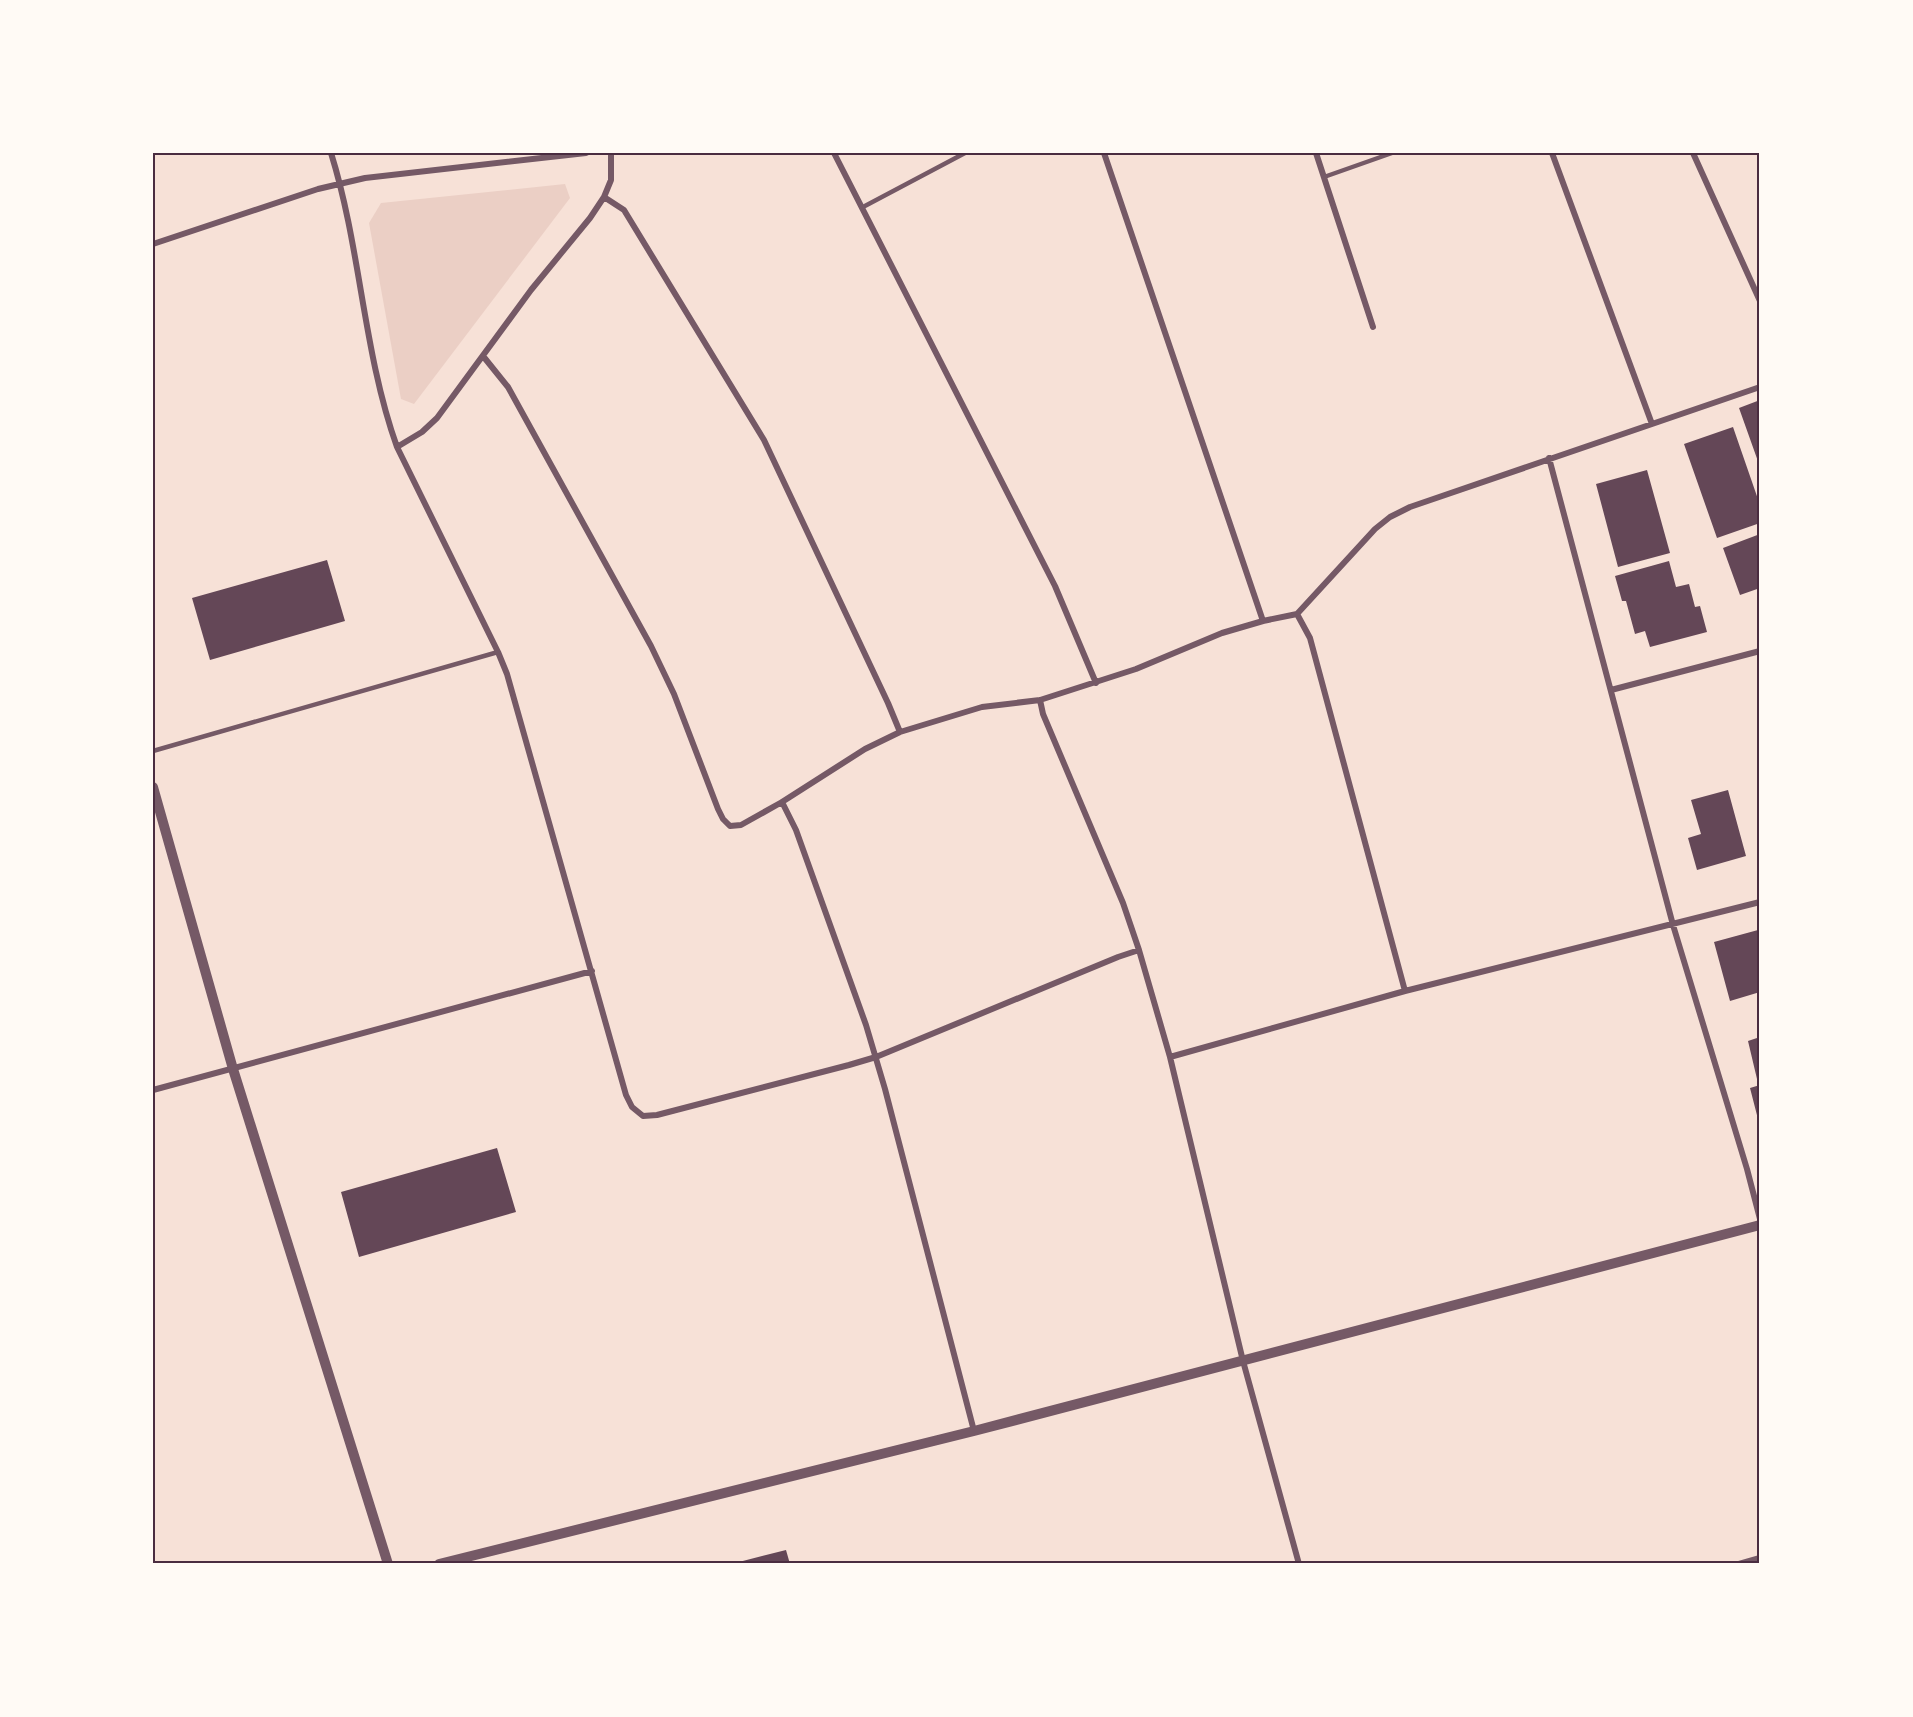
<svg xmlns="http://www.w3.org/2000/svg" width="1913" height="1717" viewBox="0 0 1913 1717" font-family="Inter,sans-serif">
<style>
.green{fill:#ebcfc5}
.building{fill:#644757}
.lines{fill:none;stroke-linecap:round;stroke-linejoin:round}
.service{stroke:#755966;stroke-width:4.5}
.minor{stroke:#755966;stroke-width:6}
.tertiary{stroke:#755966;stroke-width:10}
.neatline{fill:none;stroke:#4a2c40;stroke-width:2}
</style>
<rect width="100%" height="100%" fill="#f7e1d7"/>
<path class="green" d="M565 184 570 198 414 404 401 399 369 223 381 203Z"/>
<path class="building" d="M1760 400V467L1739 408Z
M1733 427 1760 505V523L1717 538 1684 444Z
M1647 470 1670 553 1618 567 1596 484Z
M1760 534V588L1740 595 1723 548Z
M327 560 345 621 210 660 192 598Z
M1669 561 1676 587 1689 584 1695 607 1700 606 1707 632 1650 647 1645 631 1635 634 1626 601H1622L1615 576Z
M1728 790 1746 856 1697 870 1688 838 1701 834 1691 800Z
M1758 930 1760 937V992L1730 1001 1714 942Z
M1760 1037V1079H1757L1748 1041Z
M1760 1085V1123H1759L1750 1088Z
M497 1148 516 1212 359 1257 341 1192Z
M786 1550 790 1564H735V1563Z"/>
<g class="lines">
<path class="service" d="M1324 177 1392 153
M863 207 965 153
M153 751 498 652"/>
<path class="minor" d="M331 153C361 249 363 352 397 447L498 652 507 674 626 1095 632 1107 643 1116 657 1115 849 1065 876 1057 1118 957 1139 950
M834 153 1055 586 1096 683
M1104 153 1263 621
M1316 153 1373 327
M1552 153 1652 424
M1693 153 1760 301
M604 197 624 210 764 440 888 703 900 732
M153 244 318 189 365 178 586 153
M483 356 508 387 651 646 674 694 718 809 723 819 730 826 741 825 782 802 865 749 900 732 982 707 1040 700 1136 669 1222 633 1263 621 1297 614 1375 529 1390 517 1410 507 1760 387
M397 447 422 432 437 418 531 290 590 218 604 197 611 180V153
M1549 458 1673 925 1747 1169 1760 1219
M1297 614 1310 638 1405 991
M1611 690 1760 651
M1040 700 1043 714 1123 903 1139 950 1170 1057 1243 1361 1299 1564
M782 802 796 830 866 1025 885 1089 974 1431
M1170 1057 1405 991 1760 902
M153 1090 592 971
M1739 1564 1760 1558"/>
<path class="tertiary" d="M153 787 233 1069 388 1564
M439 1564 974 1431 1760 1225"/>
</g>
<rect width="1913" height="1717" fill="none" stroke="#fffaf5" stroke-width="309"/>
<rect x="154" y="154" width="1604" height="1408" class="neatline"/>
</svg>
